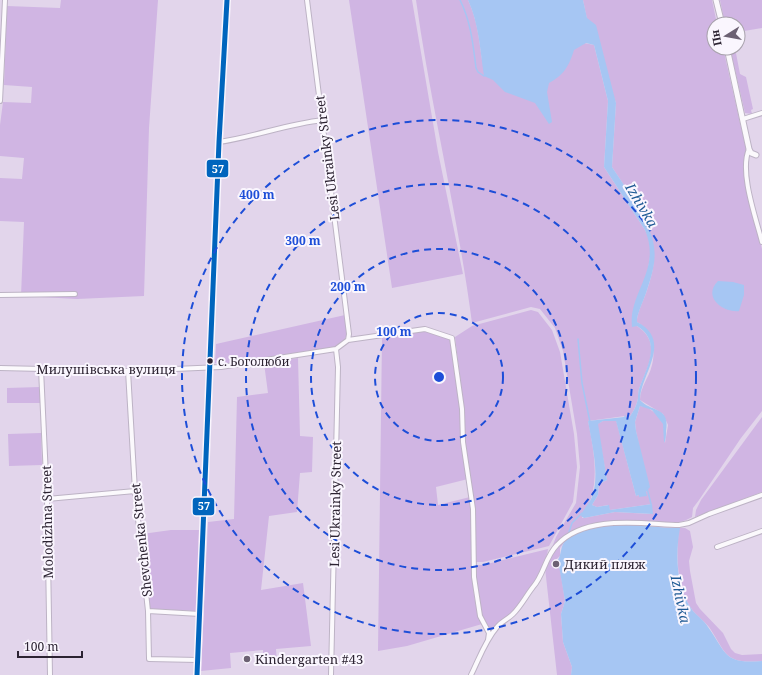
<svg xmlns="http://www.w3.org/2000/svg" width="762" height="675" viewBox="0 0 762 675" font-family="'Noto Serif',serif">
<style>
.green{fill:#d0b5e3}
.water{fill:#a6c6f3}
.lines{fill:none;stroke-linecap:round;stroke-linejoin:round}
.stream{stroke:#a6c6f3;stroke-width:1.5}
.minor-casing{stroke:#bdb3c5;stroke-width:6}
.tertiary-casing{stroke:#bdb3c5;stroke-width:7}
.minor{stroke:#fbf9fc;stroke-width:4}
.tertiary{stroke:#fbf9fc;stroke-width:5}
.bus-1-casing{stroke:#faf6fe;stroke-width:8}
.bus-1{stroke:#0065bd;stroke-width:5}
.ring{fill:none;stroke:#1d4ed8;stroke-width:2;stroke-dasharray:7 5}
.bus-dot{fill:#2c2332;stroke:#faf6fe;stroke-width:1.5}
.poi-dot{fill:#6c6173;stroke:#faf6fe;stroke-width:1.5}
.labels{text-anchor:middle;dominant-baseline:central;stroke-width:4;stroke-linejoin:round;paint-order:stroke}
.bus-label{font-size:12px;fill:#2c2332;stroke:#faf6fe;text-anchor:start}
.street-label{font-size:13px;fill:#2c2332;stroke:#faf6fe}
.poi-label{font-size:13px;fill:#2c2332;stroke:#faf6fe;text-anchor:start}
.water-label{font-size:14px;font-style:italic;fill:#1d5994;stroke:#faf6fe}
.centre{fill:#1d4ed8;stroke:#faf6fe;stroke-width:2}
.ring-label{font-size:12px;text-anchor:middle;font-weight:bold;fill:#1d4ed8;stroke:#faf6fe;stroke-width:4;stroke-linejoin:round;paint-order:stroke}
.line-badge{stroke:#faf6fe;stroke-width:1.5}
.badge-label{font-size:11px;text-anchor:middle;font-weight:bold;fill:#fff}
</style>
<rect width="100%" height="100%" fill="#e2d5eb"/>
<path class="green" d="M61 0H158L149 128 144 296 77 299 21 296 24 222 0 221V178L22 179 24 158 0 156V125L3 102 31 103 32 87 4 85 7 6 60 8Z
M349 0H412L438 152 463 274 392 288Z
M416 0H468C477 19 479 39 482 60L569 40 594 45 608 101 604 167 645 230 650 241V257L647 275 634 308 637 326C663 343 647 367 639 389 638 392 638 395 638 398 637 405 633 412 629 418L627 419 625 416 588 421C593 445 598 472 592 495 590 503 585 510 582 518H584L615 512 650 514 652 504 610 510 608 505 597 507 592 505 598 495 599 484 607 480 597 424 603 421 616 420 636 496 639 495V497L648 490 636 431 635 422 640 406C649 406 662 417 664 426 665 432 663 436 665 443L668 425 663 414 640 400C640 387 649 378 652 365 656 350 652 330 637 322V319C639 308 645 298 648 287 661 249 652 231 631 199V196L612 167 616 103 587 19 583 0H712L717 24H714V48H723L746 149 744 169 746 183 762 249V411L741 438 699 500 693 508 692 517C669 531 639 518 614 521 585 524 574 534 551 550L556 537 576 503 580 467 577 434 563 351 555 328 540 309 531 307 472 323C458 215 431 108 416 0Z
M720 0H762V28L738 32V24H725Z
M730 48H735L740 74 746 77 753 109 751 110 752 114 745 113Z
M531 310 538 312 552 330 560 352 574 434 577 467 573 502 549 546 483 562H476L475 509 465 442 464 409 455 337 472 326Z
M345 315C347 333 351 338 334 348L220 365 215 363 216 344Z
M424 330 449 337 452 342 468 479 436 487 438 505 470 497C475 535 466 590 482 624L407 646 378 651 382 337Z
M298 358 300 436 313 437 312 472 300 473 297 512 269 516 261 590 303 583 311 646 276 649 277 664 264 666 263 650 230 653 231 668 201 671 208 522 234 519 237 397 268 393 264 363Z
M40 387V403H7V388Z
M762 417V492L695 517 696 510 701 500Z
M41 433 42 465 9 466 8 434Z
M600 527 685 528 690 531 693 547 689 561 690 571 696 603 700 609 723 633 731 649 735 653 742 655 762 654V661C724 664 727 654 709 627 704 621 698 617 693 611 676 588 676 556 679 528L585 530Z
M171 530H201L197 611 150 609 142 534Z
M567 539 560 548V556L553 562 554 566 560 569 565 601 561 614 563 642 572 667 571 675H557L545 568 558 546Z
M548 549C544 582 514 611 490 633L481 616 476 577V565H483Z"/>
<path class="water" d="M468 0H583L587 18 596 25 616 103 612 167 632 197 631 199C654 234 662 248 647 290 644 300 639 309 637 319V322C674 341 640 375 640 400 652 413 670 406 666 431 666 435 666 440 664 443L663 424 652 410 640 406 635 422 636 431 650 487 646 492 647 496 639 497V495L636 496 616 421H603L598 424 607 480 599 484 598 495 592 505 597 507 609 505 610 510 652 504 653 514 615 512 584 518 581 516C583 509 589 504 592 497 600 474 592 445 588 421L624 417 625 415 627 419 629 418C633 412 637 405 638 398 638 395 638 392 639 389 646 368 663 342 637 326L632 327C628 293 662 270 645 230L604 167 608 101 594 45 586 43 574 50C569 66 564 75 549 83L547 92 552 122 549 124 535 103 505 92 493 80 484 76C480 50 479 24 468 0Z
M718 281 733 282 744 285V295L739 311C723 313 702 297 718 281Z
M614 524C636 524 658 528 680 528 675 555 676 588 693 611 698 617 704 620 708 627 727 654 724 664 762 661V675H571L572 667 563 642 561 614 565 601 558 560C562 553 560 546 566 540 576 530 601 527 614 524Z"/>
<g class="lines">
<path class="stream" d="M460 0C471 22 473 44 476 68L478 72 484 76
M578 339 582 383 590 422
M647 488 651 504
M568 535 572 523 582 513"/>
<g class="minor-casing">
<path id="minor" d="M307 0 349 334 348 340 336 349 338 367 331 675
M0 101 5 0
M743 119 762 113
M219 142C254 137 287 124 323 120
M749 149C739 172 756 218 762 242
M0 295 75 294
M348 340 425 329 452 338 462 409 463 442 473 509 474 577 480 616 489 633 488 640
M0 368 128 371 221 367 336 349
M41 369 47 499 50 675
M128 371 135 491 148 611 149 659 198 660
M47 499 135 491
M717 547 762 531
M148 611 200 614
M471 675C479 659 485 641 497 627 501 622 508 619 513 614 521 606 526 596 533 587 544 575 545 557 557 545 586 514 641 524 679 525L689 523 709 514 762 495"/>
</g>
<g class="tertiary-casing">
<path id="tertiary" d="M716 0 722 24
M727 48 749 149 751 153 756 155
M197 675 219 142 227 0"/>
</g>
<use href="#minor" class="minor"/>
<use href="#tertiary" class="tertiary"/>
<g class="bus-1-casing">
<path id="bus-1" d="M197 675 219 142 227 0"/>
</g>
<use href="#bus-1" class="bus-1"/>
</g>
<g class="ring">
<circle cx="439" cy="377" r="64"/>
<circle cx="439" cy="377" r="128"/>
<circle cx="439" cy="377" r="193"/>
<circle cx="439" cy="377" r="257"/>
</g>
<circle class="bus-dot" cx="210" cy="361" r="3.5"/>
<g class="poi-dot">
<circle cx="556" cy="564" r="4"/>
<circle cx="247" cy="659" r="4"/>
</g>
<g class="labels">
<g class="bus-label">
<text x="218" y="361">с. Боголюби</text>
</g>
<g class="street-label">
<text transform="translate(327 158) rotate(-97)">Lesi Ukrainky Street</text>
<text x="106" y="369">Милушівська вулиця</text>
<text transform="translate(335 504) rotate(-89)">Lesi Ukrainky Street</text>
<text transform="translate(47 522) rotate(-91)">Molodizhna Street</text>
<text transform="translate(141 540) rotate(-96)">Shevchenka Street</text>
</g>
<g class="poi-label">
<text x="564" y="564">Дикий пляж</text>
<text x="255" y="659">Kindergarten #43</text>
</g>
<g class="water-label">
<text transform="translate(642 205) rotate(59)">Izhivka</text>
<text transform="translate(681 599) rotate(78)">Izhivka</text>
</g>
</g>
<circle cx="439" cy="377" r="6" class="centre"/>
<g class="ring-label">
<text x="257" y="199">400 m</text>
<text x="303" y="245">300 m</text>
<text x="348" y="291">200 m</text>
<text x="394" y="336">100 m</text>
</g>
<g class="line-badge">
<rect x="206" y="159" width="23" height="19" rx="4" fill="#0065bd"/>
<rect x="192" y="497" width="23" height="19" rx="4" fill="#0065bd"/>
</g>
<g class="badge-label">
<text x="218" y="173">57</text>
<text x="204" y="510">57</text>
</g>
<g transform="translate(726 36) rotate(259)"><circle r="19" fill="#faf6fe" stroke="#a8a2ac"/>
<path d="M0-3L7 15L0 10L-7 15Z" fill="#6c6173"/>
<text y="-6" font-size="11" font-weight="bold" text-anchor="middle" fill="#2c2332">Пн</text>
</g>
<path d="M18 651v6h64v-6" fill="none" stroke="#2c2332" stroke-width="2"/>
<text x="24" y="651" font-size="12" fill="#2c2332" stroke="#faf6fe" stroke-width="3" paint-order="stroke">100 m</text>
</svg>
